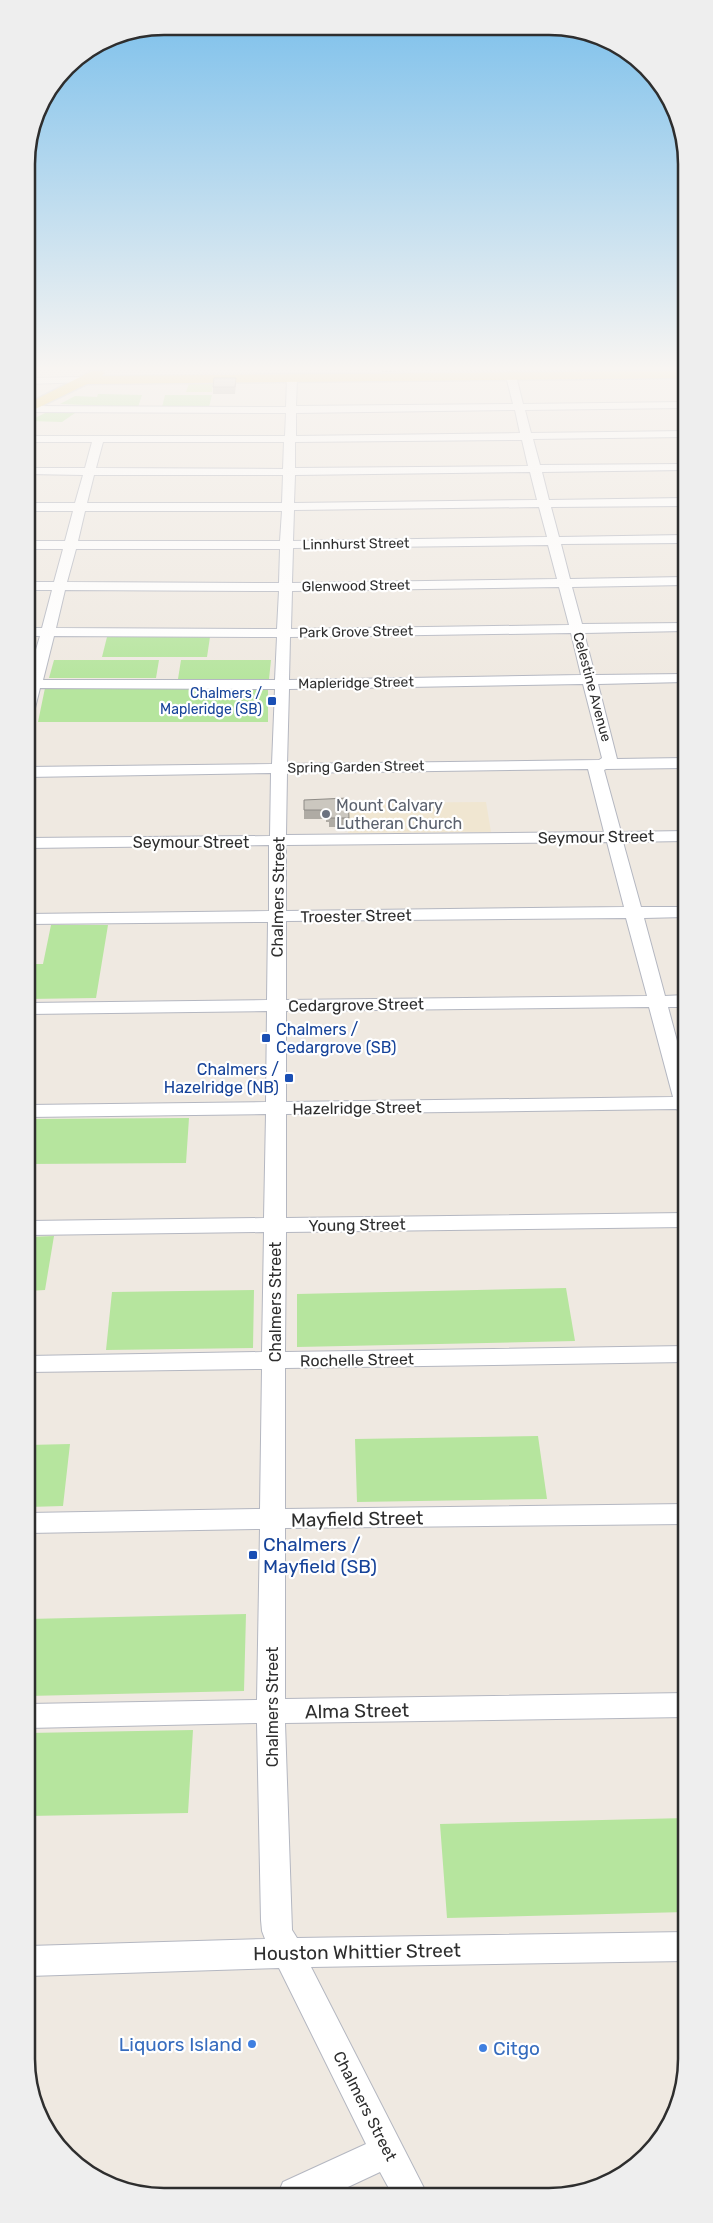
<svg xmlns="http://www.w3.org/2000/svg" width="713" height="2223" viewBox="0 0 713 2223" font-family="Rubik,sans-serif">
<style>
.education{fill:#f0e6d1}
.green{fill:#b6e59e}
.pitch{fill:#c9ec9a}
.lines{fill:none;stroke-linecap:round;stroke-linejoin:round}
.minor-casing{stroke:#b4b7c1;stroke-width:2}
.major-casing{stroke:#c9c9c9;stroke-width:3}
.minor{fill:#fff;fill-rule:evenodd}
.major{fill:#f2d163;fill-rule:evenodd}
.wall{fill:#afaba4}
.building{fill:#cbc7bf;stroke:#8e8b86}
.transit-dot{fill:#1a4fb4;stroke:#fff;stroke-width:2}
.worship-dot{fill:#6b7280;stroke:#fff;stroke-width:2}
.shop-dot{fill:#3f7fe0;stroke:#fff;stroke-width:2}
.labels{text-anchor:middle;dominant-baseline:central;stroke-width:4.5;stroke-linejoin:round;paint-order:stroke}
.far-street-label{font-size:14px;fill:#2e2e2e;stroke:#fff}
.far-transit-label{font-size:14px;fill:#164399;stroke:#fff;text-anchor:end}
.worship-label{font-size:16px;fill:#5b616d;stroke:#fff;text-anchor:start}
.street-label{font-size:16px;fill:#2e2e2e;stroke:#fff}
.transit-label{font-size:16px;fill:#164399;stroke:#fff;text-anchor:start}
.near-street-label{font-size:19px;fill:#2e2e2e;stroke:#fff}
.near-transit-label{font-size:19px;fill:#164399;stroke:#fff;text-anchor:start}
.near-shop-label{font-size:19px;fill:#366cbe;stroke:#fff;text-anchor:end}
.rim{fill:none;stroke:#2e2e2e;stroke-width:2.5}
</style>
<rect width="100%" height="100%" fill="#efe9e1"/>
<path class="education" d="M486 802 491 832 348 833 347 803Z"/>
<path class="green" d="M98 394 142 395 138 407 60 404 75 396 97 397Z
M165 395H212L209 407H162Z
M45 413H75L62 422 29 421Z
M107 637H210L207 657H102Z
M54 660H159L156 678H49Z
M181 660H271L269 679H178Z
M45 688 268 689V722H38Z
M51 925H108L96 998 28 999 27 964H43Z
M189 1118 186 1163 28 1164V1119Z
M54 1236 45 1290 28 1291V1237Z
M566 1288 575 1341 297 1347V1294Z
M254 1290 253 1348 106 1350 112 1292Z
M538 1436 547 1499 357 1502 355 1439Z
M70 1444 63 1506 28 1507V1445Z
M246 1614 244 1691 28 1696V1619Z
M193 1730 188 1813 29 1816 28 1733Z
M686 1818V1912L447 1918 440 1824Z"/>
<path class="pitch" d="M189 383H213L212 392H186Z"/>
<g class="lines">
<g class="minor-casing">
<path id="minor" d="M511 373 516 376 523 404 684 402V408L525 410 531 433 685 431V437L533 439 540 465 685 464V470L542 472 549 500 685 498V506L551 507 559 537 685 535V543L561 544 570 579 685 577V585L572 587 582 624 685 623V631L584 633 595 675 685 674V682L598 684 617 759 685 758V768L606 769 604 770 621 832 685 831V841L623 842 641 907H685V917L644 918 665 996 685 995V1007H668L685 1071V1113L676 1109 286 1114V1218L685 1213V1227L286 1232 285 1352 686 1346V1362L285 1368V1509L686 1504V1524L285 1528V1699L686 1693V1717L285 1723 292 1930 297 1938 686 1932V1961L311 1967 427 2194H392L380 2172 333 2194H278L283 2182 366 2144 279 1968 29 1976V1946L265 1939 262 1931 261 1920 257 1723 28 1728V1704L257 1700 260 1529 28 1533V1513L260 1509 262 1369 28 1372V1356L262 1352 264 1232 28 1235V1221L264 1218 266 1114 28 1117V1105L266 1102 267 1011 28 1014V1003L267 1000 268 922 27 924V914L269 911V845L27 848V838L270 836 271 773 27 777V767L272 764 275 689 40 688 34 712 27 716V680L40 636H27V628H42L52 590H27V582H54L63 549H27V541H65L73 511H27V503H75L83 475 27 474V468H85L92 442H27V436H285L286 413 28 412 27 406 286 407 287 379 292 376 297 379 296 406 513 404 506 376ZM515 410 520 433 296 436V413ZM522 440 528 466 295 468V442ZM103 442H284L283 469 96 468ZM530 472 537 500 294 503 295 475ZM94 475H283L282 503H87ZM539 507 547 537 293 541 294 510ZM85 511H282L280 541H78ZM548 545 557 579 292 583 293 548ZM76 549H280L279 583 67 582ZM559 587 569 625 291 629 292 591ZM65 590 279 591 277 629 56 628ZM571 633 581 675 289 680 290 637ZM54 636 277 637 275 680H43ZM583 684 602 758 599 760 287 764 289 689ZM588 769 604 832 286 835 287 773ZM607 842 624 907 286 911V845ZM626 918 647 996 286 1000V921ZM649 1007 673 1097 286 1102V1011Z
M83 377 88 380 87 382 27 384V378Z"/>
</g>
<g class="major-casing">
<path id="major" d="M92 371H103L104 373 102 376 684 371V378L87 384 27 413V404Z"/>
</g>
<use href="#minor" class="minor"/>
<use href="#major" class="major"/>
</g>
<path class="wall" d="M382 371H413L382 372Z
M236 384 235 394H213V387Z
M304 800 349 818V827H329V822H326V819H304Z"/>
<path class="building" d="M214 378H236L235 387H213Z
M348 798 349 818H329V813H326V810H304V800Z"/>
<linearGradient id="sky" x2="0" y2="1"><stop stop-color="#7abfeb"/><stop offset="0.54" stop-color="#f8f5f2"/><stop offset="1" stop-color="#f8f5f2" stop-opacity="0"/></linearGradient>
<rect width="713" height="682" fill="url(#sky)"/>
<g class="transit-dot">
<rect x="267" y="696" width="10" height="10" rx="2.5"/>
<rect x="261" y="1033" width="10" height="10" rx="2.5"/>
<rect x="284" y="1073" width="10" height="10" rx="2.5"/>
<rect x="248" y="1550" width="10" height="10" rx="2.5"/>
</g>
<circle class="worship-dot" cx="326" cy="814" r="5"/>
<g class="shop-dot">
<circle cx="252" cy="2044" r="5"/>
<circle cx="483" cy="2048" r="5"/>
</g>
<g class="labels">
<g class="far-street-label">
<text transform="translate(356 544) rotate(-1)">Linnhurst Street</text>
<text transform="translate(356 586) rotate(-1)">Glenwood Street</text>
<text transform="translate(356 632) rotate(-1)">Park Grove Street</text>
<text transform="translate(356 683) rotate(-1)">Mapleridge Street</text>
<text transform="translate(592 687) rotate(75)">Celestine Avenue</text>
<text transform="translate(356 767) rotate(-1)">Spring Garden Street</text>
</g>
<g class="far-transit-label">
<text x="262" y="693">Chalmers /<tspan x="262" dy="16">Mapleridge (SB)</tspan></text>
</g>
<g class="worship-label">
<text x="336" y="805">Mount Calvary<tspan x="336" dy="18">Lutheran Church</tspan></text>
</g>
<g class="street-label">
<text transform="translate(596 837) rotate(-1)">Seymour Street</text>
<text x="191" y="842">Seymour Street</text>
<text transform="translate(278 897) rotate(-89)">Chalmers Street</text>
<text transform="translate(356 916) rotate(-1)">Troester Street</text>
<text transform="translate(356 1005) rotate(-1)">Cedargrove Street</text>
<text transform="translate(357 1108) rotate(-1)">Hazelridge Street</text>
<text transform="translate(357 1225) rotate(-1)">Young Street</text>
<text transform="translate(275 1302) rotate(-90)">Chalmers Street</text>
<text transform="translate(357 1360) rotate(-1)">Rochelle Street</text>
<text transform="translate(272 1707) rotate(-90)">Chalmers Street</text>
<text transform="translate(365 2106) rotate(63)">Chalmers Street</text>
</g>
<g class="transit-label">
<text x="276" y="1029">Chalmers /<tspan x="276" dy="18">Cedargrove (SB)</tspan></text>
<text x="279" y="1069" text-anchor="end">Chalmers /<tspan x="279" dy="18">Hazelridge (NB)</tspan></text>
</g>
<g class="near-street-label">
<text transform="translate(357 1519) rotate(-1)">Mayfield Street</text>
<text transform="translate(357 1711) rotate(-1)">Alma Street</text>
<text transform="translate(357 1952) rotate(-1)">Houston Whittier Street</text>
</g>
<g class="near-transit-label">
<text x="263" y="1544">Chalmers /<tspan x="263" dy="22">Mayfield (SB)</tspan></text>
</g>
<g class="near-shop-label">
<text x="242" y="2044">Liquors Island</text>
<text x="493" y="2048" text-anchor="start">Citgo</text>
</g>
</g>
<path d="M0 0H713V2223H0ZM164 35H549A129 129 0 0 1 678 164V2059A129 129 0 0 1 549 2188H164A129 129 0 0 1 35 2059V164A129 129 0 0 1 164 35Z" fill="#eee" fill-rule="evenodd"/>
<path class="rim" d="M164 35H549A129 129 0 0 1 678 164V2059A129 129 0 0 1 549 2188H164A129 129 0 0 1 35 2059V164A129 129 0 0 1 164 35Z"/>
</svg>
